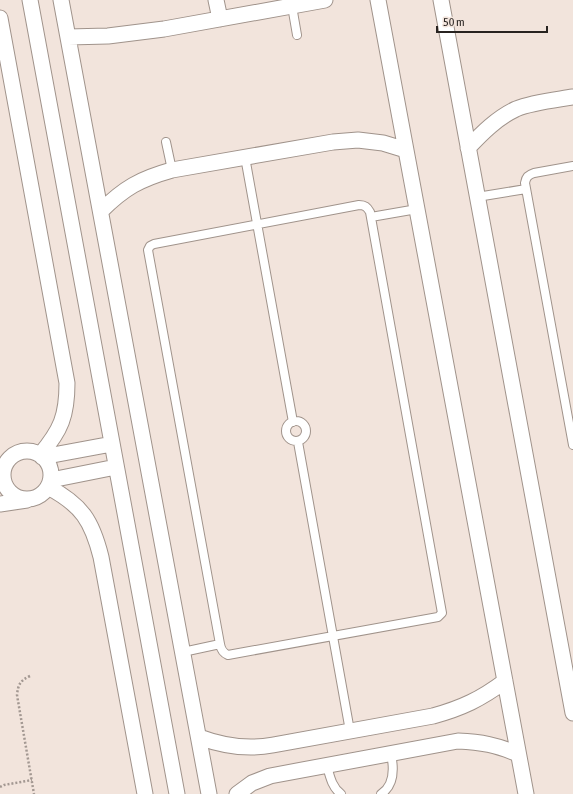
<svg xmlns="http://www.w3.org/2000/svg" width="573" height="794" viewBox="0 0 573 794" font-family="'Asap Condensed',sans-serif">
<style>
.lines{fill:none;stroke-linecap:round;stroke-linejoin:round}
.service-casing{stroke:#a0938b;stroke-width:10}
.minor-casing{stroke:#a0938b;stroke-width:17}
.path{stroke:#a39892;stroke-width:2.5;stroke-dasharray:2 2;stroke-linecap:butt}
.service{stroke:#fff;stroke-width:8}
.minor{stroke:#fff;stroke-width:15}
</style>
<rect width="100%" height="100%" fill="#f2e4dc"/>
<g class="lines">
<g class="service-casing">
<path id="service" d="M292 6 297 35
M166 142 172 170
M245 157 293 422
M573 166 534 173C528 175 526 177 525 183L573 445
M477 197 526 189
M359 205C365 205 367 207 370 212L442 613 438 617 228 655C223 653 221 650 220 644L148 250 150 246 154 244Z
M371 217 417 209
M286 431a10 10 0 1 1 20 0a10 10 0 1 1-20 0Z
M298 442 350 731
M183 652 220 644
M327 766C330 777 332 787 341 794
M381 794C395 785 394 768 391 754"/>
</g>
<g class="minor-casing">
<path id="minor" d="M30 0 177 794
M61 0 209 794
M216 0 220 19
M378 0 526 794
M441 0 573 713
M0 18 67 383C67 416 61 430 40 455
M68 37 108 36 164 29 325 0
M468 148C482 133 497 118 516 109 533 102 555 100 573 97
M101 211C124 188 140 179 172 170L333 142 358 140 383 143 406 150
M3 475a24 24 0 1 1 48 0a24 24 0 1 1-48 0Z
M42 457 112 444
M51 480 116 467
M48 487C82 505 92 521 101 557L145 794
M0 504 27 500
M199 737C223 746 247 750 273 745L433 716C462 708 481 699 505 681
M237 794 252 783 270 776 458 741C482 742 496 745 518 754"/>
</g>
<path class="path" d="M30 676C21 680 18 684 17 695L34 794
M0 787 4 785 32 780"/>
<use href="#service" class="service"/>
<use href="#minor" class="minor"/>
</g>
<path d="M437 26v6h110v-6" fill="none" stroke="#282320" stroke-width="2"/>
<text x="443" y="26" font-size="12" fill="#282320" stroke="#f2e4dc" stroke-width="3" paint-order="stroke">50 m</text>
</svg>
